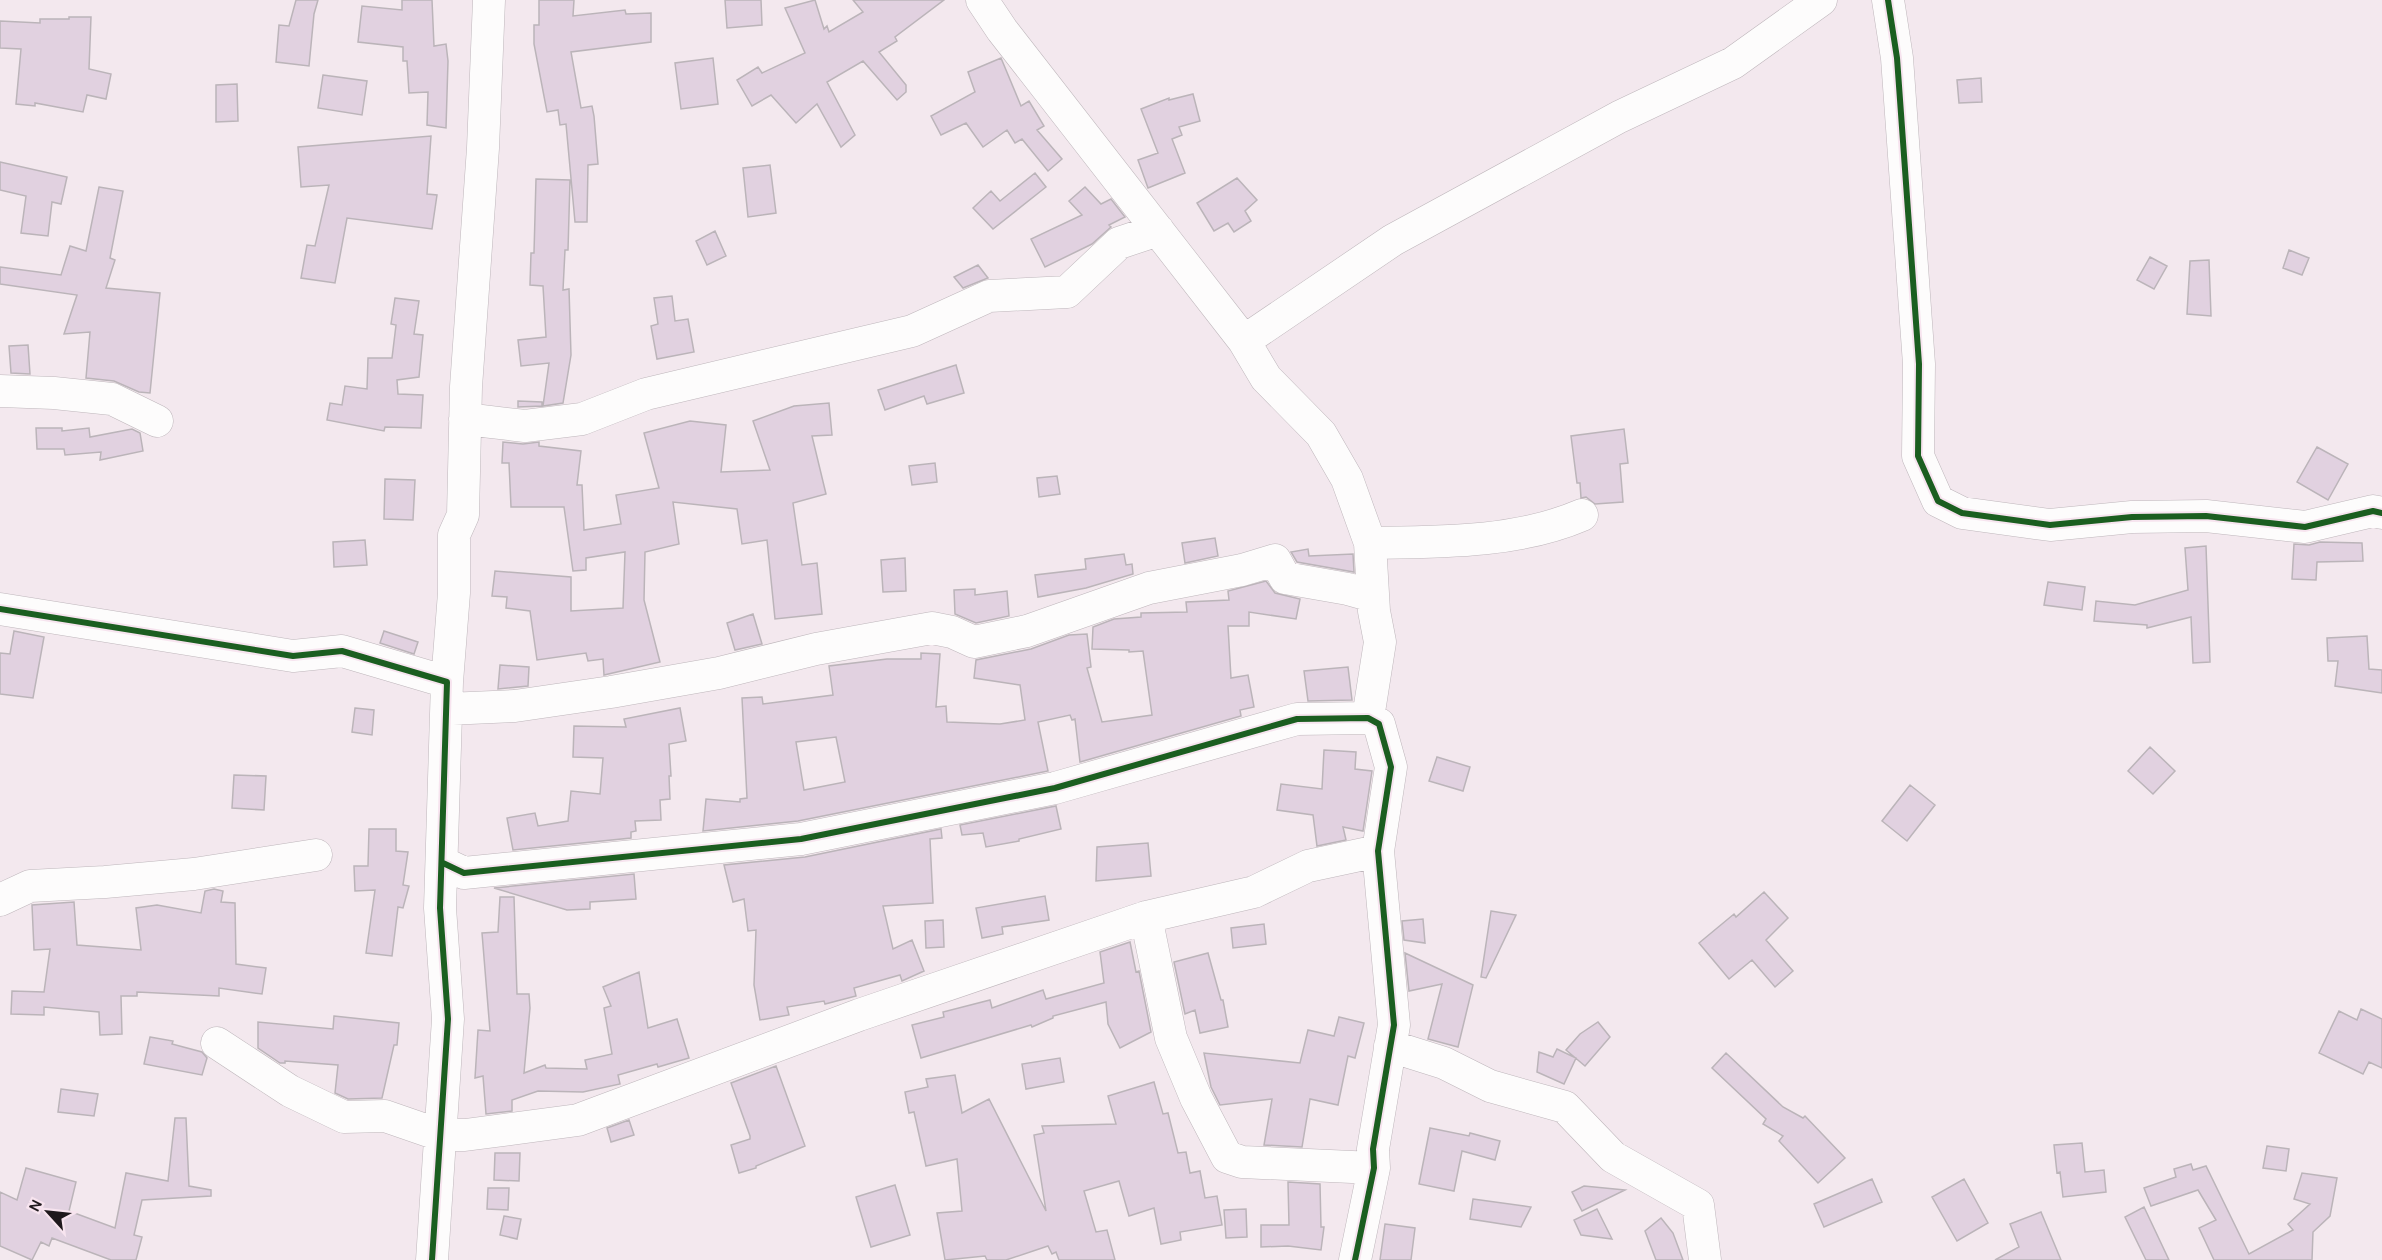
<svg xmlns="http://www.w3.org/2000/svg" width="2382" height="1260" viewBox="0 0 2382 1260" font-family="Karla,sans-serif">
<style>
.building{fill:#e1d1e0;stroke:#bbb4b9;stroke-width:1.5;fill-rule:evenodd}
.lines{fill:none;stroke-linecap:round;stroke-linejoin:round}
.minor-casing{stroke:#beb6bb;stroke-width:33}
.minor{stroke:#fdfcfc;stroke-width:32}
.cycleway-casing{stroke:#f7e4ef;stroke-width:10}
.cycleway{stroke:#1b5e20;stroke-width:6}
</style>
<rect width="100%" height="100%" fill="#f3e8ee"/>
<path class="building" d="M296 0H318L314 14 309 66 276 62 279 25 289 26Z
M402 0H432L434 46 446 44 448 61 446 128 427 125 428 92 409 93 407 61H403V47L358 42 362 6 402 10Z
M539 0H574L573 16 625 10 626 14 651 13V42L571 52 581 108 592 106 594 116 598 164 588 165 587 222H575L566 124 560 125 558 110 547 112 534 44V25H539Z
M725 0H761L762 25 727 28Z
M815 0 824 29 827 26 829 32 863 12 853 0H944L895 37 897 41 879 52 906 85V92L897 100 863 61 827 82 855 135 841 147 817 104 796 123 771 95 752 106 737 80 758 67 762 73 805 53 785 8Z
M69 17H91L89 69 111 74 106 99 87 95 83 112 35 103V106L16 104 21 49 0 48V21L40 23V19H69Z
M713 58 718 104 681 109 675 63Z
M1001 58 1021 106 1029 101 1044 126 1037 130 1062 159 1048 171 1022 139 1015 143 1007 130 983 147 966 123 941 135 931 116 975 92 968 72Z
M323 75 367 81 362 115 318 108Z
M1981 78 1982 102 1959 103 1957 80Z
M237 84 238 121 216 122V85Z
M1193 94 1200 121 1179 127 1182 135 1172 139 1185 173 1148 188 1138 160 1158 153 1141 109 1169 98V100Z
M431 136 427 194 437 195 432 229 347 218 335 283 301 278 307 245 315 246 329 185 301 187 298 147Z
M0 162 67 177 61 204 52 202 48 236 21 233 26 196 0 190Z
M770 165 776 213 748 217 743 168Z
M1035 173 1046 187 993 229 973 208 991 191 1000 201Z
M1237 178 1257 200 1245 211 1251 221 1234 232 1228 223 1214 231 1197 203Z
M536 179 570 180 568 250H565L563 290 569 289 571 355 563 403 543 406 549 363 521 366 518 340 546 337 543 286 530 285 531 253H534Z
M99 187 123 191 110 258 115 260 106 288 160 293 150 393 139 392 114 381 86 378 90 332 64 334 77 295 0 284V267L61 275 70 246 86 251Z
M1085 187 1101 204 1111 199 1125 217 1109 225 1111 227 1092 244 1045 267 1031 239 1082 215 1069 201Z
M715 231 726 256 707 265 696 241Z
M2289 250 2309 258 2302 275 2283 268Z
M2150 257 2167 266 2154 289 2137 280Z
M2209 260 2211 316 2187 314 2190 261Z
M978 265 988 278 963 288 954 277Z
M672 296 675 321 688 319 694 352 657 359 651 326 658 324 654 298Z
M395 298 419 301 414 334 423 335 419 377 397 380 398 394 423 395 421 428 385 427 384 431 327 420 330 403 342 405 345 386 367 389 368 358H392L396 325 391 324Z
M28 345 30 374 11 373 9 346Z
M956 365 964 393 927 404 924 396 885 410 878 390Z
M518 401 542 402V406L518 407Z
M829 403 832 435 812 436 826 494 793 503 802 565 817 563 822 614 775 619 767 540 742 544 737 509 673 502 679 544 645 552 644 600 660 662 604 675 603 659 588 661 586 653 537 660 530 611 506 608 507 597 492 596 495 571 571 577V611L623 608 625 552 586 558V570L573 571 564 507H511L509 463H502L503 442 523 444 539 442V446L581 451 577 485H582L584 530 621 524 616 495 659 488 644 433 690 421 726 425 721 472 770 470 753 421 794 406Z
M36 428H62V431L89 428 90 437 132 429 140 433 143 451 100 460 101 452 65 455 64 449H37Z
M1624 429 1628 463 1620 464 1623 502 1595 504 1586 497 1581 498 1580 483H1577L1571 436Z
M2317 447 2348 464 2328 500 2297 482Z
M935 463 937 482 912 485 909 466Z
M1057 476 1060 494 1039 497 1037 478Z
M385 479 415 480 413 520 384 519Z
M1215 538 1218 556 1185 563 1182 543Z
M365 540 367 565 334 567 333 542Z
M2320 542 2362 543 2363 561 2317 562 2316 580 2292 579 2294 544 2309 545Z
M2206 546 2210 662 2193 663 2191 617 2147 628V625L2094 621 2096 601 2135 605 2188 590 2185 548Z
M1308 549 1309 556 1353 554 1354 572 1297 562 1291 552Z
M1124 554 1126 565 1132 564 1133 574 1086 588 1038 597 1035 575 1086 569 1085 559Z
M905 558 906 591 883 592 881 560Z
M1266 581 1275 593 1300 599 1296 619 1249 612V626H1228L1231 678 1248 675 1254 707 1240 710 1241 716 1080 762 1075 719 1072 720 1070 715 1038 722 1048 771 798 821 703 831 706 799 740 802V799L747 798 742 698 762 697 763 704 833 695 829 666 887 659H921V653L940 654 936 707 946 706 947 722 1000 724 1025 720 1020 685 974 678 976 660 1031 649 1069 635 1087 634 1091 667 1087 668 1102 722 1152 715 1143 651 1129 652V650L1092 649 1093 627 1114 619 1141 617V613L1187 612 1186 602 1229 600 1228 591ZM836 737 845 782 804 790 796 742Z
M2048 582 2085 587 2082 610 2044 605Z
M975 589V595L1007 591 1009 616 976 623 955 614 954 590Z
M753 614 762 644 735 650 727 623Z
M14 631 44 637 33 698 0 694V653L10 654Z
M384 631 418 642 414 654 380 643Z
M2367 636 2369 669 2382 670V693L2335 686 2338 661H2328L2327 638Z
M500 665 529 667 528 686 498 689Z
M1348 667 1352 700 1308 701 1304 671Z
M355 708 374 710 372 735 352 732Z
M680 708 686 741 669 744 671 776H669L670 799 660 800 661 820 635 821 636 831 631 832V838L513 850 507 818 535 813 538 826 568 821 571 791 600 794 603 758 573 757 574 726 626 727 624 719Z
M2150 747 2175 771 2153 794 2128 771Z
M1324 750 1356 752 1355 769 1372 771 1363 831 1343 827 1346 840 1317 846 1313 815 1277 810 1281 784 1322 789Z
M1437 757 1470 767 1463 791 1429 781Z
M234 775 266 776 264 810 232 808Z
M1910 785 1935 805 1907 841 1882 821Z
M1056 806 1061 829 1019 839V841L986 847 983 833 962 835 960 825Z
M369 829H396V851L408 852 403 885 409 886 403 908 398 907 392 956 366 953 375 890 355 891 354 866H368Z
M941 829 942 838 930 839 933 903 883 906 893 949 912 940 924 971 902 981 900 975 854 988 856 996 825 1004 824 1001 787 1007 789 1015 760 1020 754 985 756 930 748 931 744 899 733 902 724 865 805 857Z
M1148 843 1151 876 1096 881 1097 847Z
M634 874 636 899 590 902V909L567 910 494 888Z
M214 889 223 891 221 902 235 903 236 964 266 968 262 994 219 988V996L137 992V996H121L122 1034 100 1035 99 1012 44 1007V1015L11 1014 12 991 44 992 50 949 34 950 32 905 74 902 77 945 141 950 136 908 157 905 201 913 205 891Z
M1764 892 1788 918 1766 940 1793 971 1775 987 1752 960 1729 979 1699 943 1734 914 1736 917Z
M1045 896 1049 920 1002 927 1003 934 982 938 976 908Z
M500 897H514L517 994H529L530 1008 524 1073 545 1065 546 1068 587 1069 585 1060 612 1054 604 1008 611 1006 603 987 639 972 648 1028 677 1019 689 1058 658 1067 657 1064 618 1075 620 1084 583 1092 538 1091 512 1100V1111L486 1114 483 1076 475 1078 478 1030 490 1031 482 933 498 932Z
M1491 911 1516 915 1486 978 1481 977Z
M1423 919 1425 943 1404 940 1402 921Z
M943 920 944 947 926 948 925 921Z
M1264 924 1266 944 1233 948 1231 928Z
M1130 942 1136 972 1139 971 1151 1032 1120 1048 1108 1024 1106 1002 1053 1016V1018L1032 1027 1031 1025 921 1058 912 1025 944 1017 943 1012 990 1000 992 1008 1043 990 1046 999 1104 983 1100 952Z
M1208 953 1221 1000H1223L1228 1027 1200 1033 1195 1010 1185 1014 1174 962Z
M1405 953 1473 985 1458 1047 1428 1039 1442 984 1409 991Z
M2361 1009 2382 1019V1068L2369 1062 2363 1074 2319 1053 2339 1011 2357 1020Z
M334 1016 399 1023 397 1045H394L382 1098 348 1099 335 1093 338 1065 285 1061V1063H280L258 1048V1022L333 1029Z
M1339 1017 1364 1023 1355 1058 1348 1056 1338 1105 1310 1099 1302 1147 1264 1145 1272 1099 1220 1105 1211 1087 1204 1053 1300 1063 1308 1030 1334 1036Z
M1598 1022 1610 1037 1585 1066 1566 1050 1580 1034Z
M150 1037 173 1041 172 1044 202 1052 207 1058 202 1075 144 1064Z
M1557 1049 1576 1058 1564 1084 1537 1072 1539 1052 1553 1057Z
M1726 1053 1783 1107 1803 1118 1805 1116 1845 1158 1818 1183 1779 1141 1783 1136 1763 1124 1766 1119 1712 1068Z
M1060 1058 1064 1082 1026 1089 1022 1064Z
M776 1066 805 1146 756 1166V1168L739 1173 731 1145 750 1139V1136L731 1083Z
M955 1075 962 1113 989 1099 1046 1211 1034 1135 1044 1133 1042 1126 1116 1124 1108 1096 1154 1082 1163 1114 1168 1113 1178 1153 1186 1152 1190 1173 1200 1171 1205 1198 1217 1196 1222 1225 1180 1232 1181 1240 1161 1244 1154 1208 1129 1216 1119 1181 1084 1191 1096 1232 1107 1230 1115 1260H1059L1056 1252 1052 1254 1048 1246 1006 1260H987L985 1256 945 1260 937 1213 962 1211 957 1159 926 1166 914 1112 909 1113 905 1092 928 1087 926 1079Z
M61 1089 98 1094 94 1116 58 1112Z
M175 1118H186L189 1186 211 1190V1196L142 1200 134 1235 142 1237 136 1260H111L52 1238 49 1246 41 1242 32 1260 0 1246V1192L17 1200 26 1168 76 1182 69 1211 115 1228 126 1173 168 1181Z
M629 1120 634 1135 611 1142 607 1128Z
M1430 1128 1469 1136 1470 1133 1500 1141 1495 1160 1462 1151 1454 1191 1419 1184Z
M2082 1143 2085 1172 2104 1170 2106 1192 2063 1197 2060 1172 2057 1173 2054 1145Z
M2267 1146 2289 1149 2286 1171 2263 1168Z
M495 1153H520L519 1181 494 1180Z
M2191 1164 2193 1170 2206 1166 2249 1254 2293 1230 2288 1224 2310 1204 2294 1199 2302 1173 2337 1178 2330 1216 2313 1232 2312 1260H2214L2199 1228 2216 1220 2198 1190 2151 1206 2144 1188 2176 1177 2174 1169Z
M1872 1179 1882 1202 1824 1227 1814 1204Z
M1964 1179 1988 1223 1957 1241 1932 1197Z
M1288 1182 1320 1184 1321 1227H1324L1321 1250 1288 1246 1261 1247V1225H1289Z
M895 1185 910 1235 871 1247 856 1197Z
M1584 1186 1625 1190 1582 1211 1572 1192Z
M488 1188H509L508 1210 487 1209Z
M1473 1199 1531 1207 1521 1227 1470 1219Z
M2144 1207 2169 1260H2146L2125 1217Z
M1246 1209 1247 1237 1226 1238 1224 1210Z
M1597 1209 1612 1239 1581 1235 1574 1220Z
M2041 1212 2061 1260H1995L2019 1247 2010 1224Z
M504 1216 521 1219 517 1239 500 1235Z
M1661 1218 1673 1233 1683 1260H1656L1645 1231Z
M1385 1224 1415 1228 1411 1260H1380Z"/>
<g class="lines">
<g class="minor-casing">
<path id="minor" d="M982 0 1002 30 1244 341 1266 378 1321 434 1347 479 1370 543 1374 611 1380 642 1368 718
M1888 0 1897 58 1919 364 1918 456 1938 501 1962 513 2050 525 2132 517 2206 516 2305 527 2373 511 2382 513
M1244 341 1393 240 1619 117 1733 63 1821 0
M0 391 54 393 112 399 157 421
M465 419 525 426 582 419 646 394 912 331 989 296 1067 292 1119 243 1158 230
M1370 543C1440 542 1517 543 1582 515
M0 609 293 656 342 651 447 682 440 908 448 1019 432 1260
M447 682 454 593V535L463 515 466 387 483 148 489 0
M447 709 515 706 611 692 719 673 816 649 932 628 952 632 974 642 1027 631 1149 588 1242 570 1275 560 1285 578 1348 589 1373 596
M443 863 464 873 801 839 1055 788 1297 719 1368 718 1379 724 1391 767 1378 851 1394 1025 1373 1149 1374 1168 1355 1260
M0 900 30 886 105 882 194 874 316 855
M1146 917 1171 1038 1196 1098 1227 1157 1242 1162 1374 1168
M217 1043 290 1091 344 1117 385 1116 440 1135H465L578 1120 859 1015 1146 917 1254 892 1308 866 1378 851
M1390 1046 1444 1063 1490 1086 1565 1107 1613 1157 1698 1205 1705 1260"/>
</g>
<use href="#minor" class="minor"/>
<g class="cycleway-casing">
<path id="cycleway" d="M1888 0 1897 58 1919 364 1918 456 1938 501 1962 513 2050 525 2132 517 2206 516 2305 527 2373 511 2382 513
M0 609 293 656 342 651 447 682 440 908 448 1019 432 1260
M443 863 464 873 801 839 1055 788 1297 719 1368 718 1379 724 1391 767 1378 851 1394 1025 1373 1149 1374 1168 1355 1260"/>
</g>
<use href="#cycleway" class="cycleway"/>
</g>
<g transform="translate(48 1212) rotate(297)" stroke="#f7e4ef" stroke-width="4.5" paint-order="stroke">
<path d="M0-4.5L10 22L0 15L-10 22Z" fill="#1e181c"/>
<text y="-9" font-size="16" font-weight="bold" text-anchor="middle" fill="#1e181c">N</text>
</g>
</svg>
